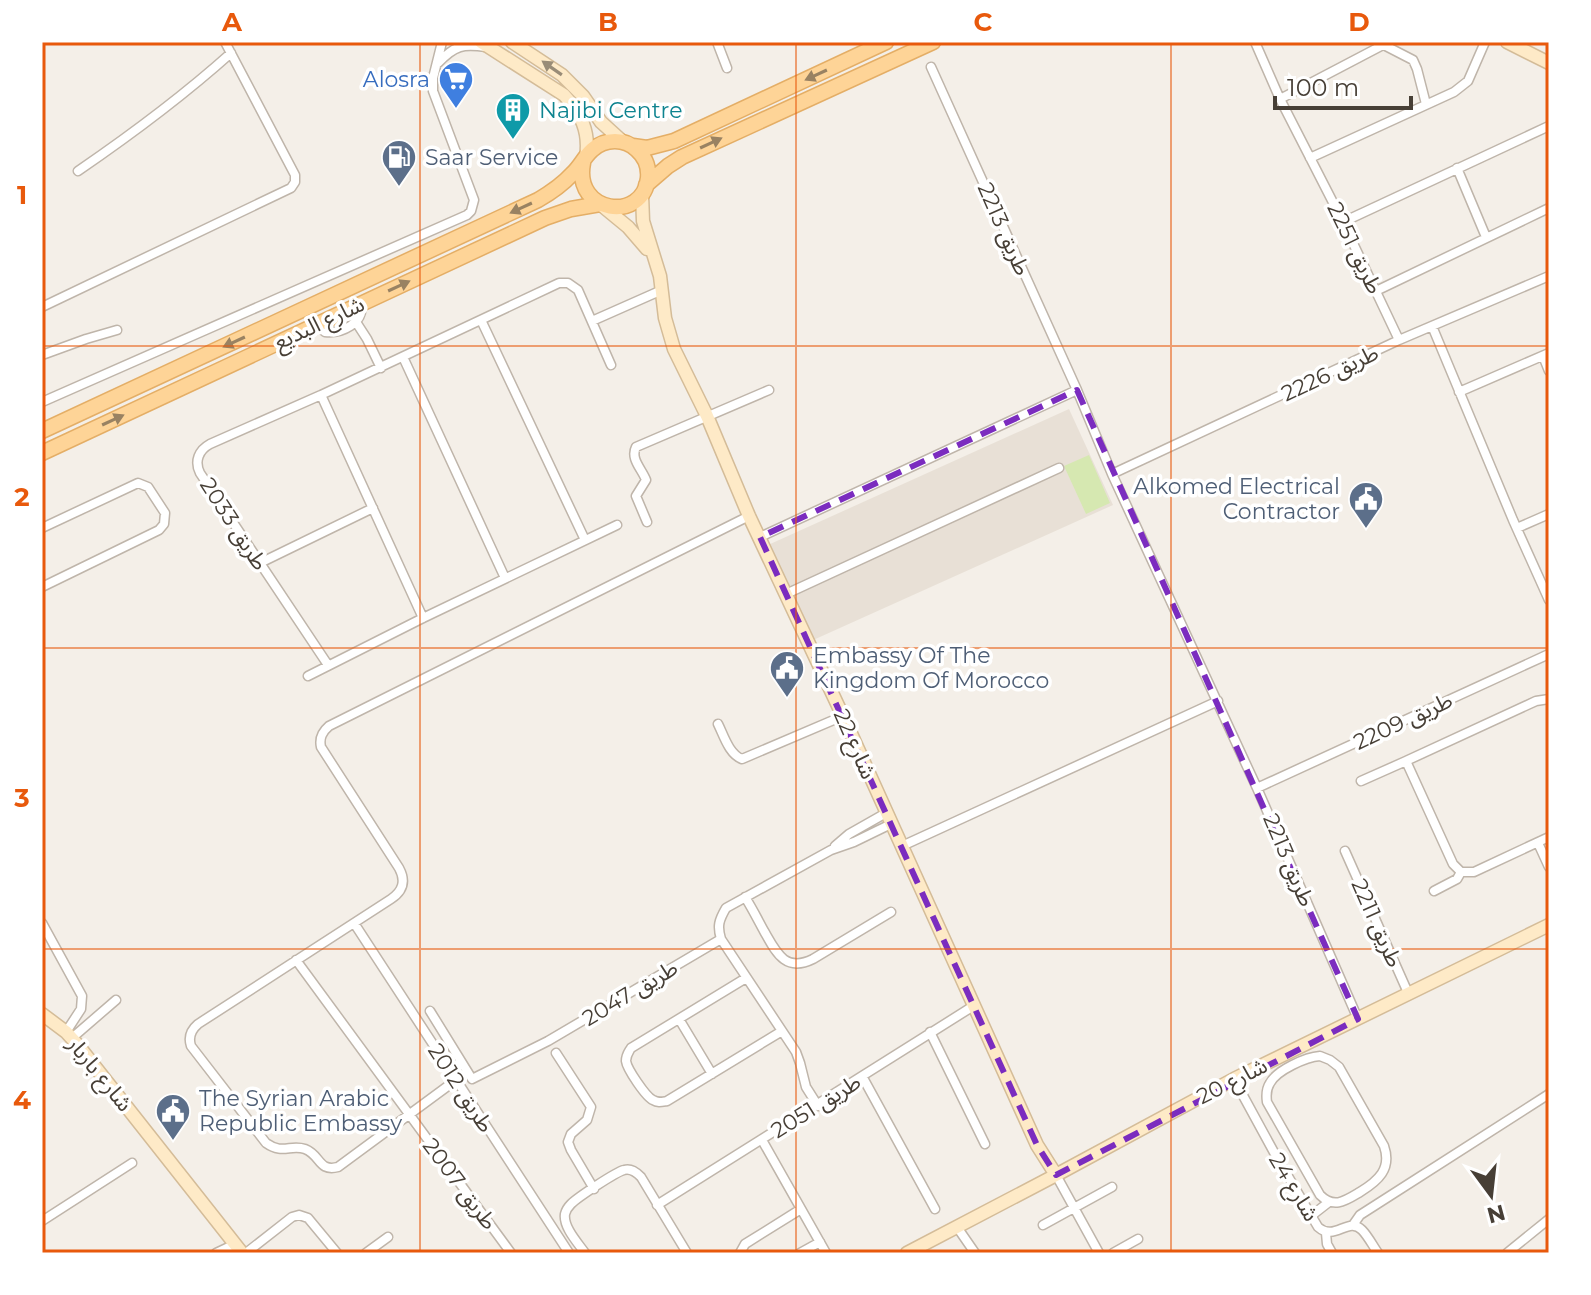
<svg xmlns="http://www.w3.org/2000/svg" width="1591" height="1295" viewBox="0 0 1591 1295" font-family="Montserrat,'Noto Sans Arabic',sans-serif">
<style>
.residential{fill:#e8e0d6}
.green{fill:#d6e8b1}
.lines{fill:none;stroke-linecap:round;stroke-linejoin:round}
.street-casing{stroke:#bfb5aa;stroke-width:11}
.secondary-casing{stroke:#d4bc98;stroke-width:15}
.primary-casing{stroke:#e4ae66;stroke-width:17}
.street{stroke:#fff;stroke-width:8}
.secondary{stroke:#feeac7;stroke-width:12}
.primary{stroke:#fed497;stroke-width:14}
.oneway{fill:#998c77}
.oneway2{fill:#998262}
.marked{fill:none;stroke:#7b2cbf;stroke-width:6;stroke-dasharray:16 10;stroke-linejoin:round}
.grid{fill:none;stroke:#e8590c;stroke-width:2;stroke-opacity:0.55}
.labels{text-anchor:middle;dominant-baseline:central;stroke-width:7;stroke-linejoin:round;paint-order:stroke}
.shop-label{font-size:22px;fill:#366cbe;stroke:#fff;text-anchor:end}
.culture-label{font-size:22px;fill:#0d838f;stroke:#fff;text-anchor:start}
.service-label{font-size:22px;fill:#4e5e75;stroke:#fff;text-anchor:start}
.street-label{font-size:22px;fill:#473f36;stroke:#fff}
.neatline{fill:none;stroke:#e8590c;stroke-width:3}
.grid-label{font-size:26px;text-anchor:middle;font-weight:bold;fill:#e8590c}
</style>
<rect width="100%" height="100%" fill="#f4efe8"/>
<path class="residential" d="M1069 409 1113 505 811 641 768 545Z"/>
<path class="green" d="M1089 455 1110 503 1086 514 1064 466Z"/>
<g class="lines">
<g class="street-casing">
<path id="street" d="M717 42 727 68
M1255 42 1280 99 1343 222 1399 340
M1380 43 1413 60 1417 69 1426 104
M438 63C455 45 463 44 486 47
M931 67 1077 390 1112 474 1257 788 1358 1019
M1280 99 1383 45
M1310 158 1454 92 1468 81 1485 42
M1457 168 1486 237
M78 171C132 134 183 96 231 53
M1343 222 1549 126
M1376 291 1549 208
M42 307 291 188 295 182V175L225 42
M481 320 585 540
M592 321 662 290
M356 322 367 339 381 368
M316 325 325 332C341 334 365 323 361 304
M1432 326 1513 520 1549 600
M42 355 86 339 117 330
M1543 356 1549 371
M403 357 505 578
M1459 392 1549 353
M321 395 423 618
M42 402 467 215 471 211 474 200 433 91V78L442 42
M1112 474 1399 340 1549 276
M647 522 636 496 646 480C642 469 630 459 636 447L769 390
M42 528 138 483 148 487 165 513 164 524 159 530 42 587
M1517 528 1549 514
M760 537 1077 390
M260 563 373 508
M786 594 1059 468
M328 665 200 473C194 461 199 450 210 444L321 395 559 283H568L578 290 611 365
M308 676 423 618 617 525
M1549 699 1536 701 1406 761 1453 864 1461 872H1474L1549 837
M718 724C724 736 729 754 742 759L843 716
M1361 781 1406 761
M1257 788 1549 654
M1538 843 1549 867
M835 846 849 834 886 813
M902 846 1218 701
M1345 851 1409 995
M1434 891 1457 879 1461 872
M745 897C752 908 758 920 764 931 776 952 785 973 813 959L891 912
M42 923 82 996 81 1009 66 1032
M354 923 569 1253
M721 939 796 1052 800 1063 806 1087 818 1106
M296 960 511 1253
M746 978 631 1048C628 1053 626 1055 626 1061 627 1069 646 1097 653 1100 658 1103 661 1102 667 1101L782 1031
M430 1011 472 1079 548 1041 721 939C717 926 719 920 726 908L831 850 854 842 891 824
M679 1019 712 1074
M930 1032 985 1144
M72 1038 116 1000
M556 1053 591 1107 587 1120 571 1134 568 1142 571 1150 594 1189
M1320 1056 1330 1060 1339 1067 1384 1146C1392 1169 1378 1181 1360 1192 1345 1201 1334 1209 1320 1195L1267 1102C1266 1095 1266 1089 1270 1083 1277 1070 1306 1057 1320 1056Z
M862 1076 935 1209
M1234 1079 1276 1156 1318 1227C1335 1242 1348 1216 1362 1230 1368 1236 1373 1246 1378 1253
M456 1080 338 1167C318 1172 321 1155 305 1149 290 1144 283 1155 266 1143L191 1046C188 1037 191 1030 198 1024L391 899C403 891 406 881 399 868L321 747C319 738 322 732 329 726L749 516
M762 1140 826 1253
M1056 1175 1099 1253
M657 1205 975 1005
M1311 1216 1329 1202
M42 1221 132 1163
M1043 1225 1112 1187
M1353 1225 1360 1215 1549 1094
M957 1227 975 1253
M1326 1233 1327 1244 1332 1253
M216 1253 235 1244
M246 1253 292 1217 299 1215 308 1218 337 1253
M366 1253 388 1237
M585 1253C578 1243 563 1227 565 1214 566 1210 568 1207 571 1204 578 1197 616 1172 624 1170 631 1168 636 1172 641 1177L687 1253
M740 1253 745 1244 801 1209
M800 1253 820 1242
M1113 1253 1138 1239
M1507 1253 1549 1219"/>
</g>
<g class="secondary-casing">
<path id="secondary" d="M481 42 564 95C581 113 590 132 586 157
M512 42 562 75 583 96 601 122 623 142
M1507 42 1549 63
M642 194 643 221 660 276 665 318 674 349 707 416 749 516 848 727 1037 1145 1056 1175
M600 204 628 227 647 249
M42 1014 66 1032 77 1044 242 1253
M907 1253 1056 1175 1234 1079 1549 925"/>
</g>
<g class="primary-casing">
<path id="primary" d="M633 146 647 148 674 141 886 42
M646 185 668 166 682 157 933 42
M42 431 538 200C550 193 562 185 572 174 580 167 584 157 592 150 605 138 625 138 637 150 645 157 649 167 648 178 643 223 573 214 583 163
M42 453 545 218 571 209 600 204"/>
</g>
<use href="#street" class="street"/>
<use href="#secondary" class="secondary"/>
<use href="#primary" class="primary"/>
</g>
<defs><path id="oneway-solid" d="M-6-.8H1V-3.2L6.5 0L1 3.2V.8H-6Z" transform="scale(2)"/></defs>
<use class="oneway" href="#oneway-solid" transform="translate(552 68) rotate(-145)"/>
<g class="oneway2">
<use href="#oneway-solid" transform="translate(816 75) rotate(155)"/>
<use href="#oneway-solid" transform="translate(711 143) rotate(-25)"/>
<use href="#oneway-solid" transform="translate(521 208) rotate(155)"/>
<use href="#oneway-solid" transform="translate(399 286) rotate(-25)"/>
<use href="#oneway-solid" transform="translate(234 342) rotate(155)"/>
<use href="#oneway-solid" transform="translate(113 420) rotate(-25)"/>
</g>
<path class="marked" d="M1077 390 1358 1019 1056 1175 1037 1145 760 537Z"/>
<path class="grid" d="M420 42V1253M796 42V1253M1171 42V1253M42 346H1549M42 648H1549M42 949H1549"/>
<defs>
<g id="supermarket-pin" transform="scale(1.8)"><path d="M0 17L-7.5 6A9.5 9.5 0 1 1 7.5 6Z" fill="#3f7fe0" stroke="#fff"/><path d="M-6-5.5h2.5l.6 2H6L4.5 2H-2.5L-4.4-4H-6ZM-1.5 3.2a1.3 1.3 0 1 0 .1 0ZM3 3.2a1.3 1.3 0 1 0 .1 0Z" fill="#fff"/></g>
<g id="building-pin" transform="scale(1.8)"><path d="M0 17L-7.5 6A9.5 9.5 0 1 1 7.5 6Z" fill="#0f9aa8" stroke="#fff"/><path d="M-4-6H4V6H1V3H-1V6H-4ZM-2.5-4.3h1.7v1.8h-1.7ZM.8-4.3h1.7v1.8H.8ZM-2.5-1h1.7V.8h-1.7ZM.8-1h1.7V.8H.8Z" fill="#fff"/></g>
<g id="fuel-pin" transform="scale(1.8)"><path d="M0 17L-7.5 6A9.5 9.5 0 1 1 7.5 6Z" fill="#5c6f8a" stroke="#fff"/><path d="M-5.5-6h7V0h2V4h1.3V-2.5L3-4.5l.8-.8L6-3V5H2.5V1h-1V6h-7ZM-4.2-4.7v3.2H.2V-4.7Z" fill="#fff"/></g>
<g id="civic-pin" transform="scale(1.8)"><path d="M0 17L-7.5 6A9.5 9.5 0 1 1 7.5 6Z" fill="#5c6f8a" stroke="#fff"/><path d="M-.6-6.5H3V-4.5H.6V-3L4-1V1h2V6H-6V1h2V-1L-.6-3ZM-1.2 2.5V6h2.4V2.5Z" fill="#fff"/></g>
</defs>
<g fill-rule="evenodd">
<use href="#supermarket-pin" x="456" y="79"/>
<use href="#building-pin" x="513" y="110"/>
<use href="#fuel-pin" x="399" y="157"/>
<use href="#civic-pin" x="1366" y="499"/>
<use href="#civic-pin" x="787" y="668"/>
<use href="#civic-pin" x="173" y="1111"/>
</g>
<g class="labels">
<g class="shop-label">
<text x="430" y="79">Alosra</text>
</g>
<g class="culture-label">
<text x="539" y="110">Najibi Centre</text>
</g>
<g class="service-label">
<text x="425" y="157">Saar Service</text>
<text x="1340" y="486" text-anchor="end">Alkomed Electrical<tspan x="1340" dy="25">Contractor</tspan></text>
<text x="813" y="655">Embassy Of The<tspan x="813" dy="25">Kingdom Of Morocco</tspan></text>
<text x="199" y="1098">The Syrian Arabic<tspan x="199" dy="25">Republic Embassy</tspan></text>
</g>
<g class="street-label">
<text transform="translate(1004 229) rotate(66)">طريق 2213</text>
<text transform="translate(1355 248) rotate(64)">طريق 2251</text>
<text transform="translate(319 323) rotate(-25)">شارع البديع</text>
<text transform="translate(1330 373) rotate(-25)">طريق 2226</text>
<text transform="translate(234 524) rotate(57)">طريق 2033</text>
<text transform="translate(1403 721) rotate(-25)">طريق 2209</text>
<text transform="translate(855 744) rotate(66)">شارع 22</text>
<text transform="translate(1289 860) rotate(67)">طريق 2213</text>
<text transform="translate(1377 923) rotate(66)">طريق 2211</text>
<text transform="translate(630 993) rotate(-31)">طريق 2047</text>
<text transform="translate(100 1074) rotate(51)">شارع باربار</text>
<text transform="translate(1232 1081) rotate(-27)">شارع 20</text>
<text transform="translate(461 1088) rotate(57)">طريق 2012</text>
<text transform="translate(816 1106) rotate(-32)">طريق 2051</text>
<text transform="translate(460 1184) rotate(53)">طريق 2007</text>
<text transform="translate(1294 1187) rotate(59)">شارع 24</text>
</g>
</g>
<rect width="1591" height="1295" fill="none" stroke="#ffffff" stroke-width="88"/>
<g transform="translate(1491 1195) rotate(165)" stroke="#ffffff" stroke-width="6" paint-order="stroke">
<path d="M0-6L14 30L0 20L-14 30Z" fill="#473f36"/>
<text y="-12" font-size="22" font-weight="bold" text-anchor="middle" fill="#473f36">N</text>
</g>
<path d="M1275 96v12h136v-12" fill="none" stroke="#473f36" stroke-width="4"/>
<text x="1287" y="96" font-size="24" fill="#473f36" stroke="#ffffff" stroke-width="6" paint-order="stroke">100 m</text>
<rect x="44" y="44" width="1503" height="1207" class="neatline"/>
<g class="grid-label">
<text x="232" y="31">A</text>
<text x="608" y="31">B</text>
<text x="983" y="31">C</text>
<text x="1359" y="31">D</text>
<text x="22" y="204">1</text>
<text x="22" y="506">2</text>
<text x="22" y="807">3</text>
<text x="22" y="1109">4</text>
</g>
</svg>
